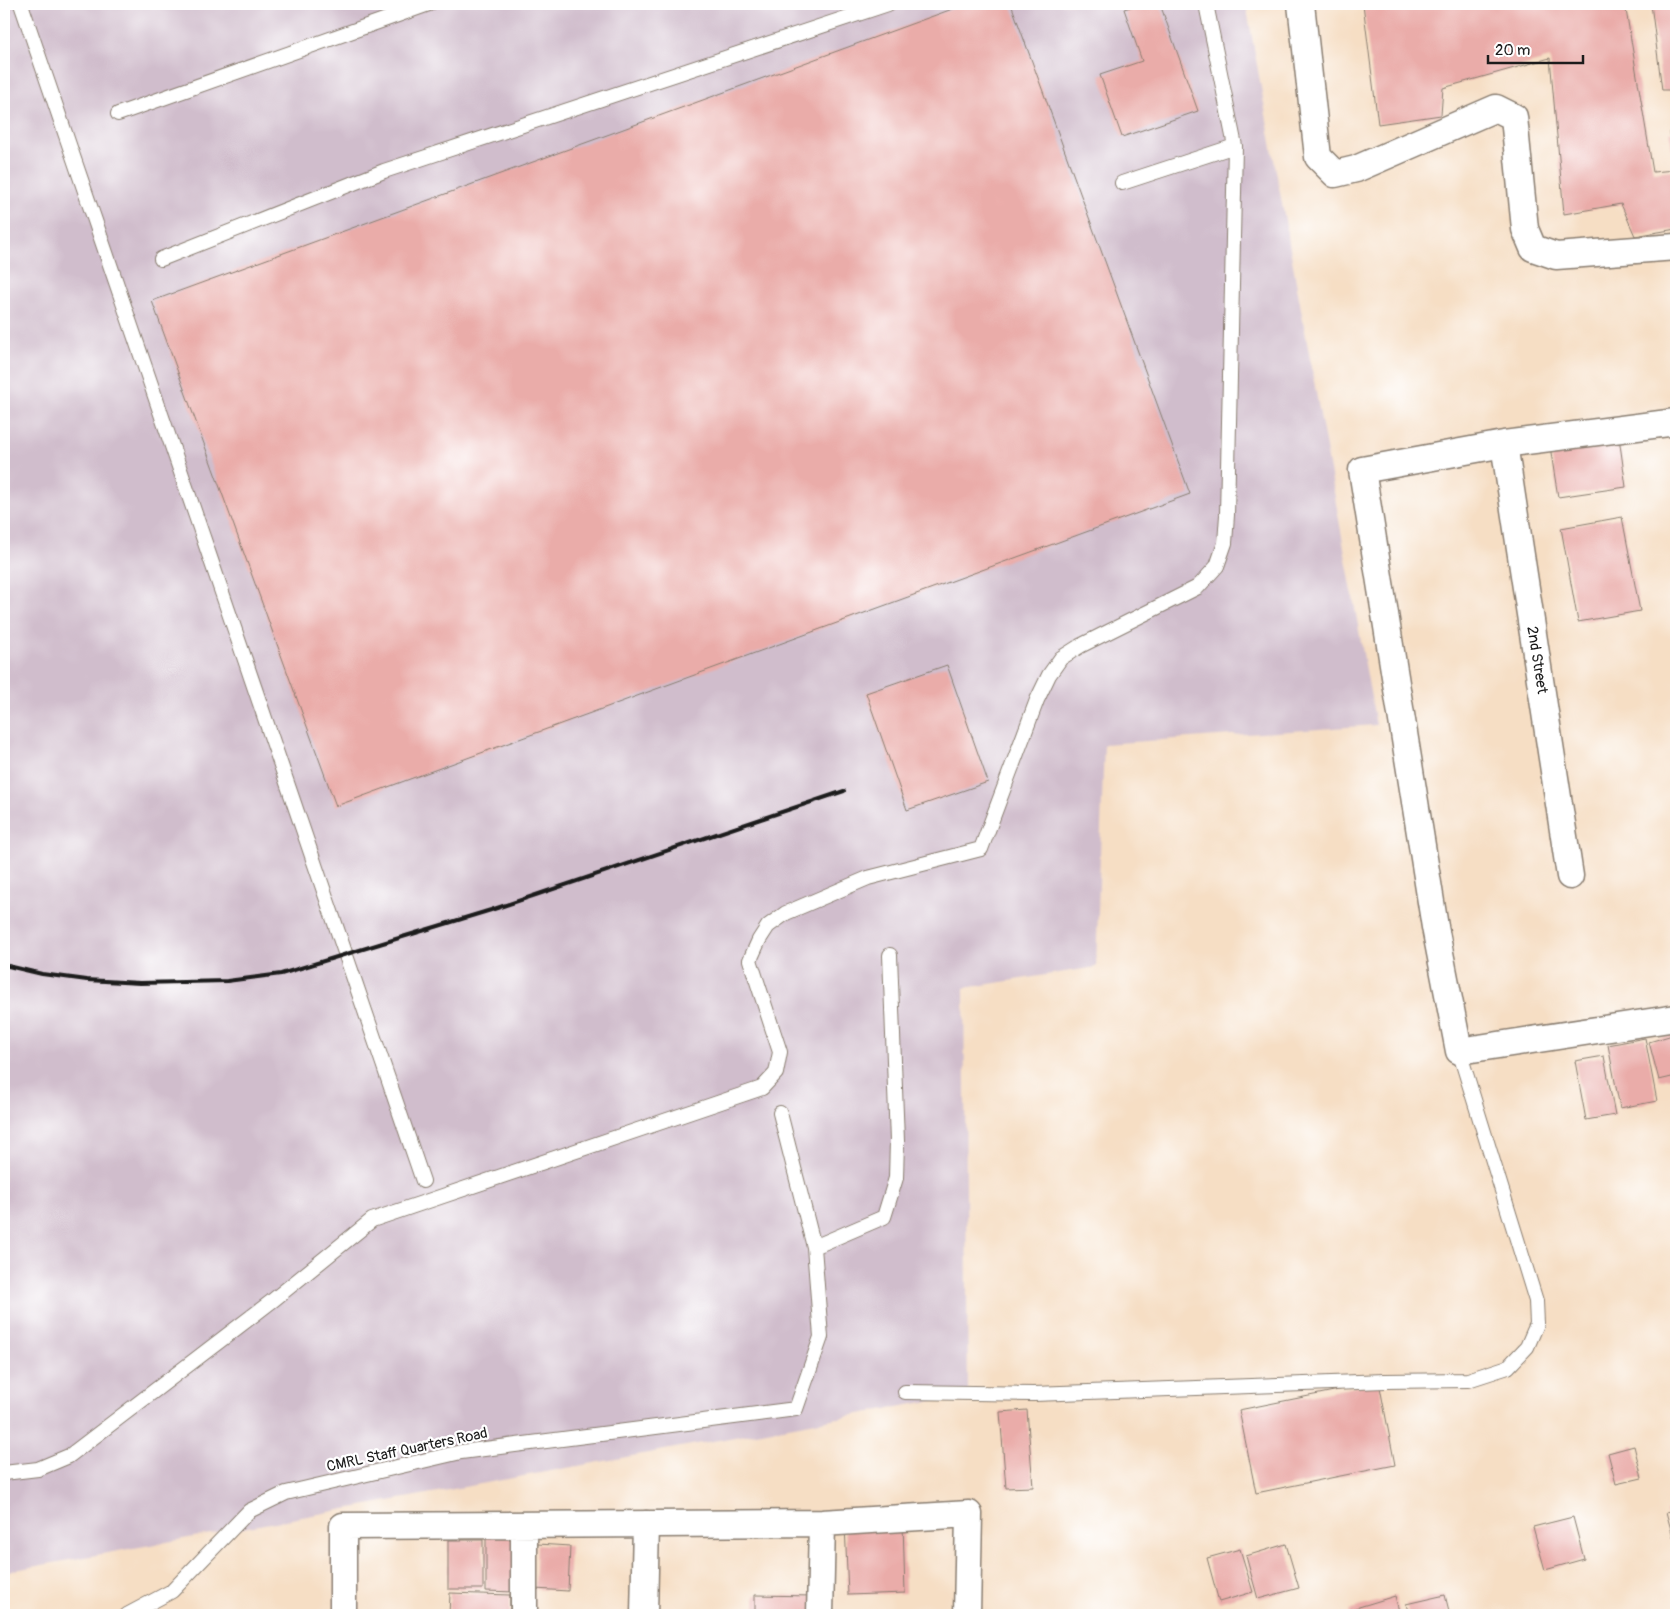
<svg xmlns="http://www.w3.org/2000/svg" width="1680" height="1619" viewBox="0 0 1680 1619" font-family="Pangolin,sans-serif">
<style>
.industrial{fill:#d0bdcc}
.building{fill:#eaaca9}
.lines{fill:none;stroke-linecap:round;stroke-linejoin:round}
.service-casing{stroke:#897d70;stroke-width:16}
.minor-casing{stroke:#897d70;stroke-width:29}
.service{stroke:#fff;stroke-width:14}
.minor{stroke:#fff;stroke-width:26}
.rail{stroke:#1c1c1c;stroke-width:4}
.labels{text-anchor:middle;dominant-baseline:central;stroke-width:4.5;stroke-linejoin:round;paint-order:stroke}
.street-label{font-size:15px;fill:#1c1c1c;stroke:#fff}
</style>
<rect width="100%" height="100%" fill="#fff"/>
<filter id="ink" filterUnits="userSpaceOnUse"><feTurbulence type="fractalNoise" baseFrequency=".02" numOctaves="2"/><feDisplacementMap in="SourceGraphic" scale="10" xChannelSelector="R" yChannelSelector="G"/><feConvolveMatrix kernelMatrix="1 2 1 2 8 2 1 2 1" color-interpolation-filters="sRGB"/></filter>
<filter id="wash" filterUnits="userSpaceOnUse"><feTurbulence type="fractalNoise" baseFrequency=".0096" numOctaves="4" result="noise"/><feDisplacementMap in="SourceGraphic" scale="20" xChannelSelector="R" yChannelSelector="G"/><feGaussianBlur stdDeviation="1.12" result="paint"/><feColorMatrix in="noise" values="0 0 0 0 0 0 0 0 0 0 0 0 0 0 0 0 0 1.4 0 .05"/><feComposite in="paint" operator="in"/></filter>
<g filter="url(#wash)">
<rect width="100%" height="100%" fill="#f6dec4"/>
<path class="industrial" d="M4 4H1246L1376 725 1104 744 1096 967 964 988 968 1394 4 1572Z"/>
<g id="blocks">
<path class="building" d="M966 4H1011L1190 494 336 806 152 301Z
M1140 4H1160L1198 111 1122 137 1100 75 1142 61 1124 9Z
M1363 4H1625L1653 172 1674 170 1670 132 1676 131V229L1635 236 1621 204 1564 214 1550 58 1443 88 1441 115 1378 124Z
M1651 4H1676V90H1662Z
M1618 430 1626 487 1558 497 1549 440Z
M1622 517 1640 611 1578 622 1561 528Z
M947 665 988 782 907 810 866 693Z
M1676 1034V1076L1659 1080 1649 1042Z
M1645 1038 1657 1101 1620 1108 1608 1045Z
M1604 1056 1615 1115 1586 1120 1575 1061Z
M1379 1382 1395 1465 1256 1493 1239 1410Z
M1027 1410 1033 1487 1006 1488 1000 1412Z
M1634 1446 1642 1478 1616 1484 1608 1453Z
M1676 1509V1539L1674 1540 1666 1512Z
M1573 1517 1584 1559 1545 1570 1533 1527Z
M903 1522 905 1593 848 1595 845 1524Z
M486 1534H515L514 1592 486 1591Z
M448 1540H483V1589H448Z
M537 1544 570 1546 568 1591 535 1589Z
M1286 1544 1299 1588 1258 1599 1246 1556Z
M1240 1549 1253 1592 1219 1602 1207 1558Z
M450 1593 510 1595V1615H449Z
M755 1595 813 1596V1615H755Z
M1445 1595 1450 1615H1409L1406 1604Z
M1395 1596 1400 1615H1351L1349 1610Z"/>
</g>
</g>
<g filter="url(#ink)">
<use href="#blocks" fill-opacity="0" stroke="#897d70" stroke-width="1"/>
<g class="lines">
<g class="service-casing">
<path id="service" d="M21 4 423 1181
M118 114 429 4
M1122 183 1235 146
M161 259 384 171 888 4
M814 1247 884 1217 896 1178 897 1141 890 955
M905 1392 1034 1394 1385 1381 1468 1380 1508 1367 1527 1347 1537 1324 1536 1301 1459 1051
M4 1473 38 1469 69 1456 272 1301 372 1220 762 1088 776 1073 780 1052 750 960 759 940 768 926 786 913 868 878 981 849 1037 700 1049 675 1061 658 1080 646 1198 587 1217 566 1225 543 1227 515 1235 146 1206 4
M127 1615 172 1591 249 1511 286 1493 461 1452 796 1409 821 1337 814 1247 780 1113"/>
</g>
<g class="minor-casing">
<path id="minor" d="M1301 4 1318 157 1335 174 1356 169 1496 108 1514 117 1525 229 1533 248 1556 256 1676 247
M1676 422 1504 444 1362 470 1435 927 1459 1051 1676 1018
M1504 444 1570 876
M343 1615V1526L822 1523 969 1514 967 1615
M524 1615V1525
M644 1615 646 1524
M820 1615 822 1523"/>
</g>
<use href="#service" class="service"/>
<use href="#minor" class="minor"/>
<path class="rail" d="M4 965 42 974 87 980 140 983 227 981 281 974 491 910 844 791"/>
</g>
</g>
<g class="labels">
<g class="street-label">
<text transform="translate(1537 660) rotate(81)">2nd Street</text>
<text transform="translate(407 1450) rotate(-12)">CMRL Staff Quarters Road</text>
</g>
</g>
<rect width="1680" height="1619" fill="none" stroke="#fff" stroke-width="20"/>
<path d="M1488 55v8h95v-8" fill="none" stroke="#1c1c1c" stroke-width="2.5"/>
<text x="1495" y="55" font-size="15" fill="#1c1c1c" stroke="#ffffff" stroke-width="4" paint-order="stroke">20 m</text>
</svg>
